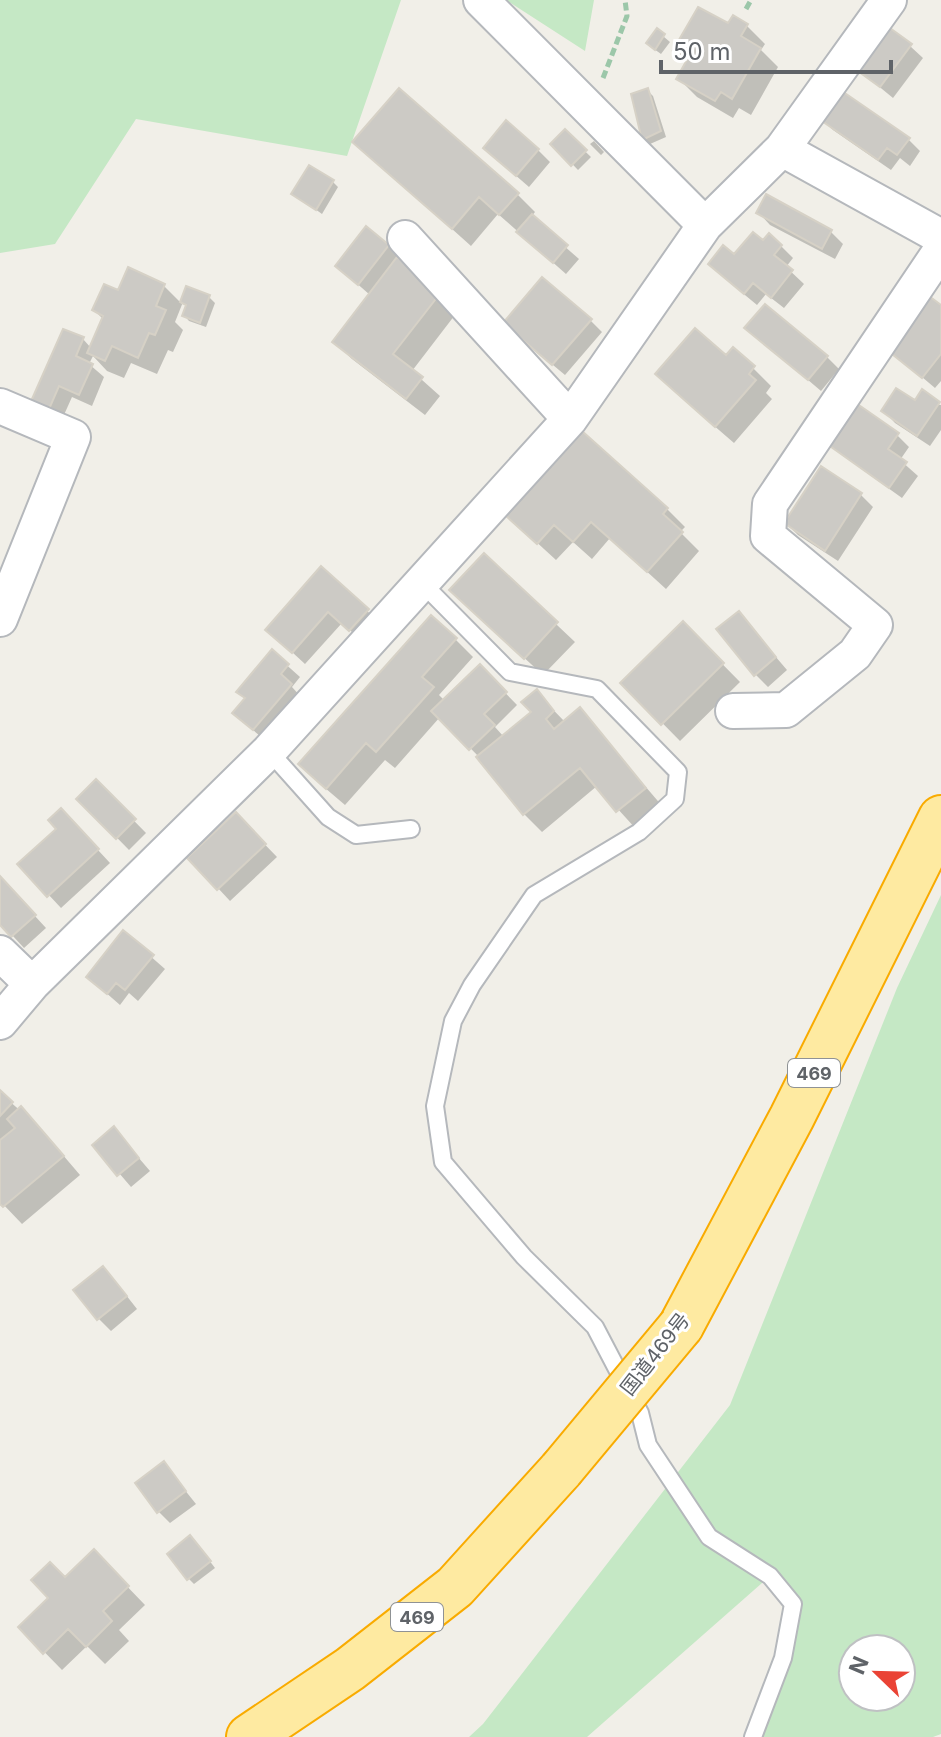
<svg xmlns="http://www.w3.org/2000/svg" width="941" height="1737" viewBox="0 0 941 1737" font-family="Inter,'Noto Sans JP',sans-serif">
<style>
.green{fill:#c5e8c5;fill-rule:evenodd}
.shadow{fill:#0003}
.building{fill:#cccac5;stroke:#d6d1c6;stroke-width:2}
.lines{fill:none;stroke-linecap:round;stroke-linejoin:round}
.service-casing{stroke:#b5b8bc;stroke-width:20}
.minor-casing{stroke:#b5b8bc;stroke-width:38}
.trunk-casing{stroke:#f9ab00;stroke-width:48}
.path{stroke:#9cc7a9;stroke-width:5;stroke-dasharray:8 4;stroke-linecap:butt}
.service{stroke:#fff;stroke-width:16}
.minor{stroke:#fff;stroke-width:34}
.trunk{stroke:#feeaa1;stroke-width:44}
.trunk-bridge-casing{stroke:#f9ab00;stroke-width:48;stroke-linecap:butt}
.trunk-bridge{stroke:#feeaa1;stroke-width:44}
.labels{text-anchor:middle;dominant-baseline:central;stroke-width:6;stroke-linejoin:round;paint-order:stroke}
.shield{fill:#fff;stroke:#8f9295;stroke-width:2}
.shield-label{font-size:18px;font-weight:bold;fill:#5f6368}
.street-label{font-size:20px;fill:#5f6368;stroke:#fff}
</style>
<rect width="100%" height="100%" fill="#f1efe8"/>
<path class="green" d="M0 0H401L347 156 136 119 55 244 0 253Z
M506 0H594L585 51Z
M941 895V1734L933 1737H747L790 1617 770 1576 587 1737H469L483 1724 730 1405 897 988ZM853 1649H901V1697H853Z"/>
<path class="shadow" d="M729 26H747L765 44 761 50 778 67 751 115 739 108 733 118 697 97 679 79 688 62 675 50Z
M657 31 670 42 661 54 654 49Z
M910 46 923 58 893 98 854 66Z
M648 91 653 96 666 137 650 144 644 139Z
M821 118 908 139 920 151 910 166 900 158 891 170 833 130Z
M565 132 591 157 578 170 553 144Z
M594 141 604 152 601 155 590 144Z
M355 142 517 194 535 212 531 217 579 259 566 274 498 214 471 246Z
M538 150 550 162 529 187 498 160Z
M333 182 338 187 322 214 294 194Z
M767 197 831 232 843 244 835 259 770 225 758 212Z
M763 243 781 246 793 258 786 267 804 284 784 308 766 294 757 305 722 276 734 257Z
M388 246 400 258 398 260 458 311 412 371 440 396 425 415 352 359 334 342 370 295 337 266Z
M164 286 182 304 188 289 209 297 215 303 206 327 189 321 184 315 187 306 183 302 175 322 183 330 173 352 168 350 157 374 131 363 124 378 107 371 93 356 89 364 104 377 92 406 72 397 59 426 31 408 83 339 91 348 104 320 94 310 119 293Z
M941 308V381L935 388 890 350Z
M590 320 602 332 565 375 517 335Z
M747 328 827 357 839 369 821 391Z
M726 358 753 368 771 386 766 393 772 399 734 443 675 392Z
M915 403 941 405V430L930 446 895 423 883 410Z
M897 435 909 447 900 460 918 476 902 498 842 455 829 443Z
M861 495 873 507 838 561 798 535 786 523Z
M667 509 685 527 680 532 699 551 666 589 610 538 592 559 573 542 556 560 508 516Z
M484 556 575 642 543 675 470 608Z
M322 569 379 622 362 641 342 623 305 664 280 641Z
M739 614 787 670 768 687 756 675Z
M683 624 740 682 680 741 623 683Z
M455 639 473 657 439 695 445 701 480 667 517 705 495 727 504 737 533 713 536 692 565 722 580 710 663 807 636 829 597 786 542 832 524 814 479 757 440 717 395 768 385 760 345 805 318 782Z
M272 652 300 677 292 687 302 698 266 741 247 725Z
M96 782 146 833 129 850 79 799Z
M73 823 110 863 61 908 20 864Z
M248 827 277 857 230 901 190 858Z
M0 878 46 928 24 948 0 922Z
M124 933 165 969 138 1001 129 993 120 1005 88 977Z
M0 1093 39 1127 80 1175 22 1224 0 1201Z
M114 1129 150 1171 131 1187 95 1145Z
M115 1281 137 1309 111 1331 99 1319Z
M164 1464 196 1504 170 1523 158 1511Z
M196 1543 215 1568 194 1584 189 1579Z
M94 1552 145 1605 119 1630 129 1641 105 1664 87 1646 62 1670 20 1627Z"/>
<path class="building" d="M698 7 728 23 733 15 748 24 741 36 761 48 732 99 721 92 715 101 676 79 688 58 673 50Z
M883 23 912 44 880 87 851 66Z
M657 28 665 34 655 50 646 43Z
M399 88 519 193 499 215 479 197 452 229 352 142Z
M648 88 661 131 642 140 631 94Z
M839 89 910 138 897 155 887 148 878 160 819 119Z
M506 120 539 149 516 176 483 148Z
M565 129 587 150 571 166 550 144Z
M309 165 334 180 316 210 291 194Z
M766 194 832 230 822 249 756 213Z
M532 214 568 245 553 263 516 232Z
M366 226 389 245 358 285 335 266Z
M753 232 763 240 769 233 782 245 774 255 793 270 771 298 753 283 744 294 708 264 723 245 734 254Z
M397 257 442 291 393 354 423 377 406 399 332 342Z
M128 267 165 284 156 306 166 310 155 335 149 333 138 358 112 346 105 361 87 353 103 316 92 310 104 284 118 290Z
M542 277 592 319 552 365 503 323Z
M186 286 210 295 200 323 182 316 186 305 180 302Z
M929 296 941 305V354L922 378 887 350Z
M765 304 828 356 808 380 744 328Z
M695 328 726 355 733 347 755 366 749 374 756 380 715 427 655 374Z
M63 329 84 337 76 356 93 364 79 395 59 386 46 416 28 408Z
M896 388 915 400 922 389 940 402 917 436 881 411Z
M856 403 899 433 888 449 907 462 889 488 827 444Z
M582 431 668 508 663 514 683 532 647 572 591 522 573 542 554 525 537 544 506 516Z
M821 466 862 493 825 551 784 523Z
M484 553 558 622 524 659 449 590Z
M321 566 369 609 349 631 328 612 292 653 265 630Z
M739 611 776 657 754 676 716 629Z
M431 615 457 638 422 677 434 687 376 752 366 743 326 789 298 764Z
M683 621 724 663 661 725 620 683Z
M272 649 289 664 281 674 292 684 253 730 232 713 245 698 236 692Z
M480 664 507 692 484 714 495 725 469 750 431 711Z
M537 689 554 711 546 719 554 729 580 707 646 788 616 812 580 768 523 815 476 757 531 712 521 702Z
M96 779 136 819 116 839 76 799Z
M61 808 99 849 47 897 17 864 56 829 48 820Z
M236 812 266 844 217 890 187 858Z
M0 876 36 915 11 937 0 925Z
M123 930 154 955 125 990 116 983 107 994 86 977Z
M0 1090 13 1102 0 1116Z
M21 1106 64 1156 3 1207 0 1204V1140L15 1128 7 1119Z
M114 1126 139 1158 117 1176 92 1145Z
M103 1266 127 1296 97 1320 73 1290Z
M164 1461 186 1491 157 1513 135 1483Z
M190 1535 211 1561 187 1580 167 1554Z
M94 1549 129 1586 103 1611 112 1621 86 1647 68 1629 43 1654 18 1627 48 1598 31 1580 50 1562 65 1577Z"/>
<g class="lines">
<g class="service-casing">
<path id="service" d="M421 582 510 672 597 689 678 772 675 799 639 832 534 895 472 985 453 1021 435 1106 443 1162 524 1257 595 1327 640 1413 648 1445 709 1537 770 1576 793 1604 783 1658 753 1737
M269 751 328 817 356 835 411 829"/>
</g>
<g class="minor-casing">
<path id="minor" d="M481 0 705 225
M782 149 941 237
M405 238 570 419
M0 406 73 437 0 619
M733 711 786 710 855 654 875 625 768 536 770 504 941 250
M0 953 32 984
M0 1022 32 984 269 751 570 419 705 225 782 149 889 0"/>
</g>
<g class="trunk-casing">
<path id="trunk" d="M681 1326 792 1117 941 818
M249 1737 350 1669 455 1587 561 1470"/>
</g>
<path class="path" d="M746 9 751 0
M603 78 627 16 625 0"/>
<use href="#service" class="service"/>
<use href="#minor" class="minor"/>
<use href="#trunk" class="trunk"/>
<g class="trunk-bridge-casing">
<path id="trunk-bridge" d="M561 1470 681 1326"/>
</g>
<use href="#trunk-bridge" class="trunk-bridge"/>
</g>
<g class="labels">
<g class="shield">
<rect x="788" y="1059" width="52" height="28" rx="6"/>
<rect x="391" y="1603" width="52" height="28" rx="6"/>
</g>
<g class="shield-label">
<text x="814" y="1073">469</text>
<text x="417" y="1617">469</text>
</g>
<g class="street-label">
<text transform="translate(655 1354) rotate(-52)">国道469号</text>
</g>
</g>
<g transform="translate(877 1673) rotate(293)"><circle r="38" fill="#ffffff" stroke="#bfc1c3" stroke-width="2"/>
<path d="M0-6L14 30L0 20L-14 30Z" fill="#ea4335"/>
<text y="-12" font-size="22" font-weight="bold" text-anchor="middle" fill="#5f6368">N</text>
</g>
<path d="M661 60v12h230v-12" fill="none" stroke="#5f6368" stroke-width="4"/>
<text x="673" y="60" font-size="24" fill="#5f6368" stroke="#ffffff" stroke-width="6" paint-order="stroke">50 m</text>
</svg>
